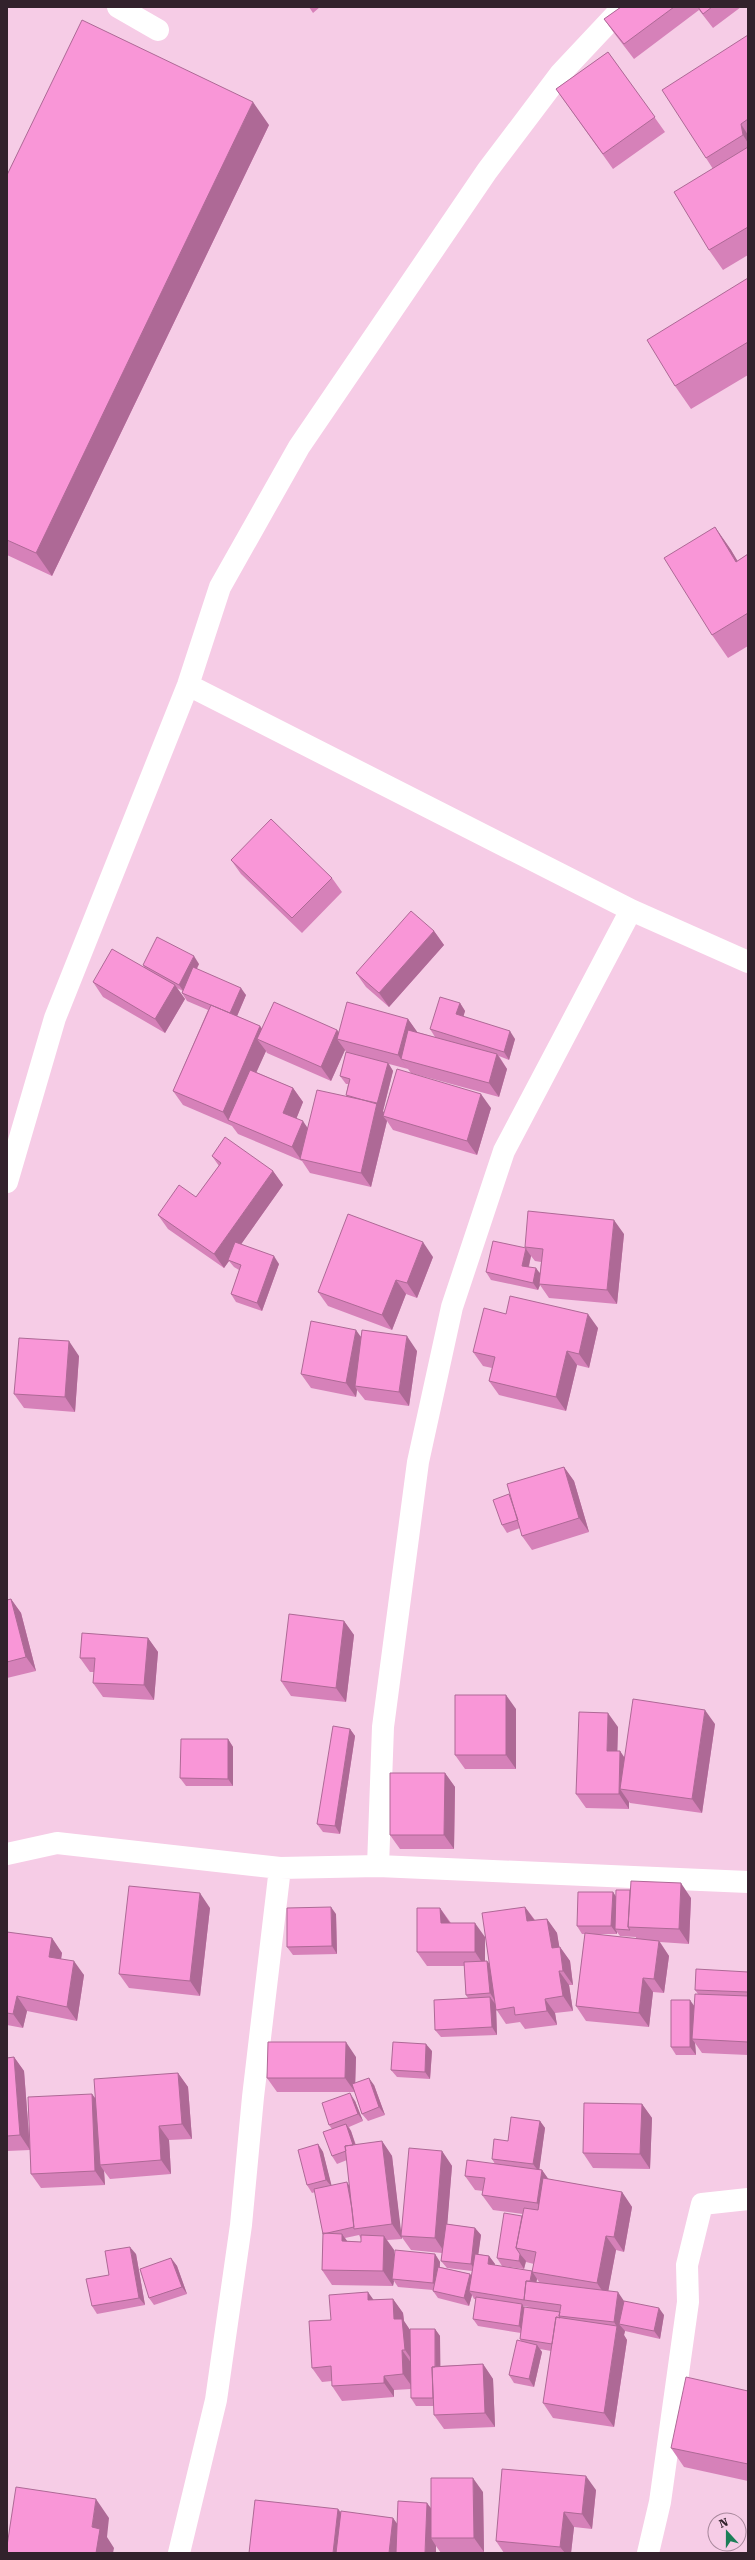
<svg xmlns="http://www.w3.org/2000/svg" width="755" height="2560" viewBox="0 0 755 2560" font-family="'Roboto Serif',serif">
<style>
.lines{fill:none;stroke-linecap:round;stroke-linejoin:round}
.minor{stroke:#fff;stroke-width:22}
.wall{fill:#d681b9;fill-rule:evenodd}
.shaded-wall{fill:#ae6996}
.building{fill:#f996d7;stroke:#ae6996}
</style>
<rect width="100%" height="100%" fill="#f6cce6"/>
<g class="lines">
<path class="minor" d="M118 7 158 30
M188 685 631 910 748 962
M7 1182 55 1018 188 685 220 587 299 447 487 171 561 73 623 7
M7 1854 57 1843 280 1868 378 1866 748 1882
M378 1866 383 1727 418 1462 452 1307 504 1151 631 910
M179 2553 216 2400 241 2225 253 2097 280 1868
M648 2553 660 2502 688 2302 687 2265 702 2204 748 2199"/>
</g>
<path class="wall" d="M309 7H320L313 13Z
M621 7H741L713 28 699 10 634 59 614 33 604 19Z
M748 35V255L723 270 709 250 713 169 706 158Z
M608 52 665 132 613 169 556 89Z
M269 125 52 576 7 555V175Z
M748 278V375L691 409 675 386Z
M715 527 731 550 737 561 748 554V646L728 658 712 635Z
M231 860 332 878 342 892 302 933 241 874Z
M434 931 444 945 389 1007 366 987 356 973Z
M199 964 197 969 246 995 237 1016 260 1026 262 1029 337 1030 339 1032 408 1019 417 1032 445 1040 435 1037 430 1029 460 1003 465 1011 463 1016 515 1039 509 1060 499 1056 507 1069 499 1097 411 1073 408 1069 389 1064 393 1071 383 1111 384 1113 491 1108 477 1155 393 1130 387 1121 371 1187 310 1173 302 1161 238 1134 232 1126 183 1105 173 1091 208 1010 187 1001 182 993 183 991 177 988 185 999 165 1033 103 997 93 982 145 968 143 965ZM345 1050 346 1052 340 1076 346 1084H348L346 1095 347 1096 308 1129 296 1119 303 1102 293 1088 256 1072 266 1051 267 1053 331 1081Z
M212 1156 273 1171 283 1185 241 1244 279 1264 262 1311 236 1302 231 1294 239 1270 234 1267 229 1261 224 1268 168 1229 158 1215 196 1197 219 1166Z
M624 1234 617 1304 549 1298 540 1285 538 1290 491 1280 486 1272 526 1248 525 1247ZM531 1256 535 1261 541 1262 540 1273 529 1267Z
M433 1257 417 1298 406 1294 392 1330 328 1306 318 1292Z
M506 1314 598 1328 589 1368 577 1365 566 1411 499 1395 489 1381 492 1368 483 1366 473 1352Z
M361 1336 417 1351 409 1406 365 1400 357 1390 356 1397 311 1388 301 1374Z
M79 1356 75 1412 24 1408 14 1394Z
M564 1467 574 1481 589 1532 532 1550 522 1536 520 1528 507 1533 502 1525 511 1498Z
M11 1599 21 1613 36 1671 7 1678V1600Z
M344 1621 354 1635 346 1702 291 1696 281 1681Z
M148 1638 158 1652 154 1700 103 1697 93 1683 94 1672H90L80 1658Z
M516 1709V1769H465L455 1755Z
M715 1724 702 1813 630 1803 629 1802V1809L586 1808 576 1794 618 1727 617 1751H620L624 1757Z
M350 1729 355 1736 340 1834 323 1832 317 1824Z
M228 1739 233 1747V1786H186L180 1778Z
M445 1773 455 1787 454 1849H400L390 1835Z
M613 1892 616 1897 691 1898 689 1944 660 1942 669 1956 664 1993 653 1992 649 2027 586 2021 576 2006 585 1934H582L577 1926ZM617 1932 620 1936 636 1937V1939L596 1934H617Z
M525 1907 535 1920 547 1919 557 1933 559 1947H560L570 1961 573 1985H569L573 2011 555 2013 557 2025 525 2029 520 2022 506 2024 496 2009 497 2035 441 2037 435 2030 468 1998 466 1995 464 1966H427L417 1952 440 1908 451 1923 485 1937V1961H487L489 1963Z
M210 1908 200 1996 129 1988 119 1974Z
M336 1914 337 1954 293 1955 287 1947Z
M7 1933 52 1938 62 1953 61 1959 84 1975 77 2021 27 2011 23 2028 7 2025Z
M748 1972V2055L702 2053 695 2043 696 2055H676L671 2047 694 2006 698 1994 695 1990Z
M432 2051 430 2079 397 2077 391 2070Z
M14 2057 24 2071 30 2147 92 2094 96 2099 178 2073 188 2087 192 2139 169 2140 171 2174 110 2179 104 2171 105 2185 41 2188 31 2174 30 2150 7 2151V2058Z
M356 2057 355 2083 374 2085 385 2115 368 2121 362 2114 355 2092H277L267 2078Z
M355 2101 363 2121 349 2127 351 2131 356 2145 382 2141 392 2156 401 2235 442 2151 452 2166 447 2224 475 2228 481 2235 478 2254 489 2256 495 2264 494 2265 532 2271V2272L534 2264 526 2262V2261L524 2269 502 2266 497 2258 522 2216 523 2214 493 2210 482 2195 483 2191 475 2190 465 2176 495 2164 492 2159 508 2141 540 2121 545 2128 539 2169 542 2170 548 2179 622 2192 632 2207 624 2252 616 2250 608 2291 624 2301 664 2315 660 2339 625 2331 624 2335 627 2340 614 2427 553 2418 543 2403 551 2351 540 2349 542 2352 534 2387 514 2383 509 2375 521 2341 520 2339 521 2333 478 2326 473 2319 476 2299H474L472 2295 469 2306 438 2298 433 2291V2290L398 2287 394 2281 393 2286 332 2285 322 2270 323 2234 315 2192 312 2193 307 2185 318 2144 323 2152 331 2185 350 2186 347 2160 337 2164 332 2156V2129L329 2125ZM359 2235 361 2239V2242L347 2241 345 2238ZM401 2236 411 2250 442 2253 441 2261 447 2268 472 2271 471 2276 470 2274 440 2267V2262L435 2254 394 2259V2250L387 2240 402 2239ZM537 2279 539 2282H536ZM523 2306 529 2307 530 2308H524Z
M642 2104 652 2118 650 2169 593 2168 583 2153Z
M136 2254 145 2305 97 2314 92 2306 109 2275Z
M171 2258 177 2266 187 2294 154 2305 149 2298Z
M393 2299 403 2313 404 2321 410 2330 435 2329 440 2336V2366L483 2364 493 2379 495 2427 444 2429 434 2415V2406H416L411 2398V2389L394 2390V2397L342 2401 332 2386V2381L322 2382 312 2368 331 2320 374 2300Z
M748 2391V2481L684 2467 671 2448Z
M596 2490 592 2529 574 2527 571 2553H504L496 2541Z
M483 2492 484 2552 441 2553 436 2546 249 2553 338 2509 341 2512 393 2518 397 2524 427 2503 431 2508Z"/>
<path class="shaded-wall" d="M253 102 269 125 52 576 36 553Z
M741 124 748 135V143L743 135Z
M715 527 731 550 748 578 736 562Z
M434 931 444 945 389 1007 379 993Z
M194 956 199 964 184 992 179 985Z
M175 985 185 999 165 1033 155 1019Z
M241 988 246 995 235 1021 230 1013Z
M460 1003 465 1011 462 1022 456 1014Z
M408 1019 418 1033 401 1059 408 1069 398 1055Z
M260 1026 270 1040 257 1039 266 1051 234 1122 228 1120 223 1112Z
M337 1030 345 1041 337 1039 345 1050 331 1081 321 1067Z
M510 1031 515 1039 509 1060 504 1052Z
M497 1054 507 1069 499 1097 489 1083Z
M388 1063 393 1071 383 1111 387 1117 383 1116 387 1121 371 1187 361 1173 377 1103Z
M293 1088 303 1102 293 1127 283 1113Z
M481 1094 491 1108 477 1155 467 1141Z
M303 1121 313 1136 300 1159 302 1161 292 1147Z
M273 1171 283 1185 230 1260H228L229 1261 224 1268 214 1254Z
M614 1220 624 1234 617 1304 607 1290Z
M423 1242 433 1257 417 1298 407 1283Z
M526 1249 531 1256 527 1273 522 1266Z
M274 1256 279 1264 262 1311 257 1303Z
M536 1268 542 1276 539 1284 540 1285 538 1290 533 1283Z
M396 1280 406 1294 392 1330 382 1315Z
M588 1314 598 1328 589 1368 579 1354Z
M356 1330 366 1344 355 1386 357 1390 356 1397 346 1383Z
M407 1336 417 1351 409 1406 399 1392Z
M69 1341 79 1356 75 1412 65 1397Z
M567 1351 577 1365 566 1411 556 1397Z
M564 1467 574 1481 589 1532 579 1518Z
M11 1599 21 1613 36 1671 26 1657Z
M344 1621 354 1635 346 1702 336 1688Z
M148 1638 158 1652 154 1700 144 1685Z
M506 1695 516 1709V1769L506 1755Z
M705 1710 715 1724 702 1813 692 1799Z
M608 1713 618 1727 617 1766 607 1751Z
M350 1729 355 1736 340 1834 335 1826Z
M228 1739 233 1747V1786L228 1779Z
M620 1751 630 1766 620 1789 629 1802V1809L619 1794Z
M445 1773 455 1787 454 1849 444 1835Z
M681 1883 691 1898 689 1944 679 1929Z
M613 1892 618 1900 615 1929 617 1932V1934L611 1926Z
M200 1893 210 1908 200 1996 190 1981Z
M331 1907 336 1914 337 1954 332 1946Z
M525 1907 535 1921H527Z
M440 1908 450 1923 451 1937 441 1923Z
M547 1919 557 1933 562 1962 552 1948Z
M475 1923 485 1937V1967L475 1952Z
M52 1938 62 1953 59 1971 49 1957Z
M659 1941 669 1956 664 1993 654 1979Z
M560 1947 570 1961 573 1985 563 1971Z
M74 1961 84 1975 77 2021 67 2007Z
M487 1961 493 1968 495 2001 490 1993Z
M559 1971 569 1985 573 2011 563 1996Z
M643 1978 653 1992 649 2027 639 2013Z
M17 1996 27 2011 23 2028 13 2014Z
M490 1997 496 2005 497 2035 492 2027Z
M545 1999 555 2013 557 2025 547 2011Z
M690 2000 695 2007 692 2039 695 2043 696 2055 690 2047Z
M346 2042 356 2057 355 2092 345 2078Z
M426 2044 432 2051 430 2079 425 2072Z
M14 2057 24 2071 30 2150 20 2135Z
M178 2073 188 2087 192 2139 182 2124Z
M369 2078 374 2085 385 2115 379 2107Z
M350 2093 355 2101 363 2121 358 2114Z
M92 2094 102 2108 100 2165 104 2171 105 2185 95 2171Z
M642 2104 652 2118 650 2169 640 2154Z
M540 2121 545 2128 539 2172 533 2164Z
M346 2124 351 2131 359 2156 354 2148Z
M159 2126 169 2140 171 2174 161 2160Z
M382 2141 392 2156 402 2239 392 2224Z
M318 2144 323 2152 332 2187 326 2180Z
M442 2151 452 2166 445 2253 435 2238Z
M542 2170 552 2184 547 2217 537 2203Z
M347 2182 352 2190 356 2227Z
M622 2192 632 2207 624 2252 614 2237Z
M475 2228 481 2235 476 2272 471 2264Z
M342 2234 352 2248 342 2241Z
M384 2236 394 2250V2280L392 2279 394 2281 393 2286 383 2271Z
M606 2236 616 2250 607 2298 597 2283Z
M130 2247 136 2254 145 2305 139 2298Z
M435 2254 440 2262 438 2290 433 2283Z
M520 2254 526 2261 524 2269 519 2261Z
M489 2256 495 2264 493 2272 488 2264Z
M171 2258 177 2266 187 2294 182 2287Z
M532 2271 537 2279 533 2301H527Z
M470 2274 475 2281 469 2291 472 2295 469 2306 464 2298Z
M368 2292 378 2306 368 2300Z
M618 2292 628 2307 619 2324 625 2331 624 2335 627 2340 614 2427 604 2413 617 2327 614 2322Z
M393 2299 403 2313 404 2321 412 2333 415 2364 405 2350 394 2319Z
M522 2304 527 2312 524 2333 519 2326Z
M659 2308 664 2315 660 2339 654 2331Z
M435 2329 440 2336 441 2405 436 2398Z
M537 2345 542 2352 534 2387 529 2379Z
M402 2350 412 2364 413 2388 403 2374Z
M483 2364 493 2379 495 2427 485 2413Z
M384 2376 394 2390V2397L384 2383Z
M586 2476 596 2490 592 2529 582 2514Z
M473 2478 483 2492 484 2552 474 2538Z
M96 2499 109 2518 107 2537 114 2548 113 2553H96L92 2527Z
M427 2503 437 2517 431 2538 436 2546V2553H425Z
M338 2509 348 2524 345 2553H333Z
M564 2512 574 2527 571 2553H565L560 2547Z
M393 2518 403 2532 400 2553H389Z"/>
<path class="building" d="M621 7H674L624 44 604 19Z
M698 7H712L703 14Z
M82 20 253 102 36 553 7 540V175Z
M748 35V119L741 124 743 135 706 158 662 90Z
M608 52 655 117 603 154 556 89Z
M748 147V227L709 250 674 192Z
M748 278V342L675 386 647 340Z
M715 527 736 562 748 554V613L712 635 664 558Z
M271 819 332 878 292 918 231 860Z
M411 911 434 931 379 993 356 973Z
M157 937 194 956 179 985 143 965Z
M112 949 175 985 155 1019 93 982Z
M193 967 241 988 230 1013 182 993Z
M440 997 460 1003 456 1014 510 1031 504 1052 430 1029Z
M274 1002 337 1030 321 1067 257 1039Z
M347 1002 408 1019 398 1055 337 1039Z
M211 1005 260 1026 223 1112 173 1091Z
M408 1030 497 1054 489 1083 401 1059Z
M346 1052 388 1063 377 1104 346 1095 350 1079 340 1076Z
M397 1069 481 1094 467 1141 383 1116Z
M250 1070 293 1088 283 1113 303 1121 292 1147 228 1120Z
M317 1090 377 1103 361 1173 300 1159Z
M225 1137 273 1171 214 1254 158 1215 179 1185 196 1197 221 1163 212 1156Z
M528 1211 614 1220 607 1290 539 1284 543 1249 525 1247Z
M348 1214 423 1242 407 1283 396 1280 382 1315 318 1292Z
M493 1241 526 1248 522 1266 536 1268 533 1283 486 1272Z
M235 1242 274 1256 257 1303 231 1294 241 1265 228 1260Z
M510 1296 588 1314 579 1354 567 1351 556 1397 489 1381 495 1357 473 1352 484 1308 506 1314Z
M311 1321 356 1330 346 1383 301 1374Z
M362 1330 407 1336 399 1392 355 1386Z
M19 1338 69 1341 65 1397 14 1394Z
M564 1467 579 1518 522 1536 507 1484Z
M509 1494 518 1520 502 1525 493 1500Z
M11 1599 26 1657 7 1662V1600Z
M289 1614 344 1621 336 1688 281 1681Z
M82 1633 148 1638 144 1685 93 1683 95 1658H80Z
M455 1695H506V1755H455Z
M633 1699 705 1710 692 1799 620 1789Z
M579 1712 608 1713 607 1751H620L619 1794H576Z
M333 1726 350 1729 335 1826 317 1824Z
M181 1739H228V1779L180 1778Z
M390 1773H445L444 1835H390Z
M631 1881 681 1883 679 1929 628 1927Z
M129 1886 200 1893 190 1981 119 1974Z
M616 1890H630L628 1927 630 1930 615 1929Z
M578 1892H613L611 1926H577Z
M331 1907 332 1946 287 1947V1908Z
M525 1907 527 1921 547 1919 552 1948 560 1947 563 1971H559L563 1996 545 1999 547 2011 515 2015 514 2007 496 2010 482 1913Z
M417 1908H440L441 1923H475V1952H417Z
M7 1932 52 1938 49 1957 74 1961 67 2007 17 1996 13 2014 7 2013Z
M585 1933 659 1941 654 1979 643 1978 639 2013 576 2006Z
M487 1961 490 1993 466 1995 464 1962Z
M696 1969 748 1972V1992L695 1990Z
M695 1994 748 1996V2042L692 2039Z
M490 1997 492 2027 435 2030 434 2000Z
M671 2000H690V2047H671Z
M268 2042H346L345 2078H267Z
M393 2042 426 2044 425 2072 391 2070Z
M14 2057 20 2135 7 2136V2058Z
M178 2073 182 2124 159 2126 161 2160 100 2165 94 2079Z
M369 2078 379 2107 362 2114 352 2084Z
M350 2093 358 2114 329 2125 322 2103Z
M92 2094 95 2171 31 2174 28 2097Z
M584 2103 642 2104 640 2154 583 2153Z
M511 2117 540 2121 533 2164 492 2159 494 2139 508 2141Z
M346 2124 353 2145 345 2146 346 2151 332 2156 323 2132Z
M382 2141 392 2224 354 2229 345 2146Z
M318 2144 326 2180 307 2185 298 2150Z
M409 2148 442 2151 435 2238 401 2236Z
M467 2160 542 2170 537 2203 482 2195 485 2178 465 2176Z
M543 2178 622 2192 614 2237 606 2236 597 2283 532 2272 536 2252 516 2248 524 2208 538 2210Z
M347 2182 352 2209 354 2227 323 2234 314 2189Z
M504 2213 522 2216 516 2248 520 2254 519 2261 497 2258Z
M446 2224 475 2228 471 2264 441 2261Z
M323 2233 342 2234V2241L361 2242V2235L384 2236 383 2271 322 2270Z
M130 2247 139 2298 92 2306 86 2279 109 2275 105 2251Z
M395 2250 435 2254 433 2283 392 2279Z
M475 2254 489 2256 488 2264 532 2271 530 2281H526L524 2300 469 2291Z
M171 2258 182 2287 149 2298 140 2269Z
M438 2267 470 2274 464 2298 433 2291Z
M526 2281 618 2292 614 2322 559 2316 561 2305 524 2300Z
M368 2292V2300L393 2299 394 2319H402L405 2350H402L403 2374 384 2376V2383L332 2386 331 2366 312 2368 309 2321 331 2320 329 2295Z
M476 2297 522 2304 519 2326 473 2319Z
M624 2301 659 2308 654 2331 619 2324Z
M524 2307 560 2312 559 2316 560 2318 556 2317 552 2344 520 2339Z
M556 2317 617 2326 604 2413 543 2403Z
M410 2329H435V2367H432L433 2398H411Z
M517 2340 537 2345 529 2379 509 2375Z
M483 2364 485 2413 434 2415 432 2367Z
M686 2377 748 2391V2464L671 2448Z
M502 2469 586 2476 582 2514 564 2512 560 2547 496 2541Z
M431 2478H473L474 2538H431Z
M16 2487 96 2499 92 2527 100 2529 96 2553H7V2546Z
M255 2500 338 2509 333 2553H249Z
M398 2501 427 2503 425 2553H396Z
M341 2511 393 2518 389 2553H336Z"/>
<rect width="755" height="2560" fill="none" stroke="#32222c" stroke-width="16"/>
<g transform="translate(727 2532) rotate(339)"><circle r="19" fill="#f6cce6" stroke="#a8889c"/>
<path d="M0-3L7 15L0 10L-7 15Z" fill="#1c7e57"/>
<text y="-6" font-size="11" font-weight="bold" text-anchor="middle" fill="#32222c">N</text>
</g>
</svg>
